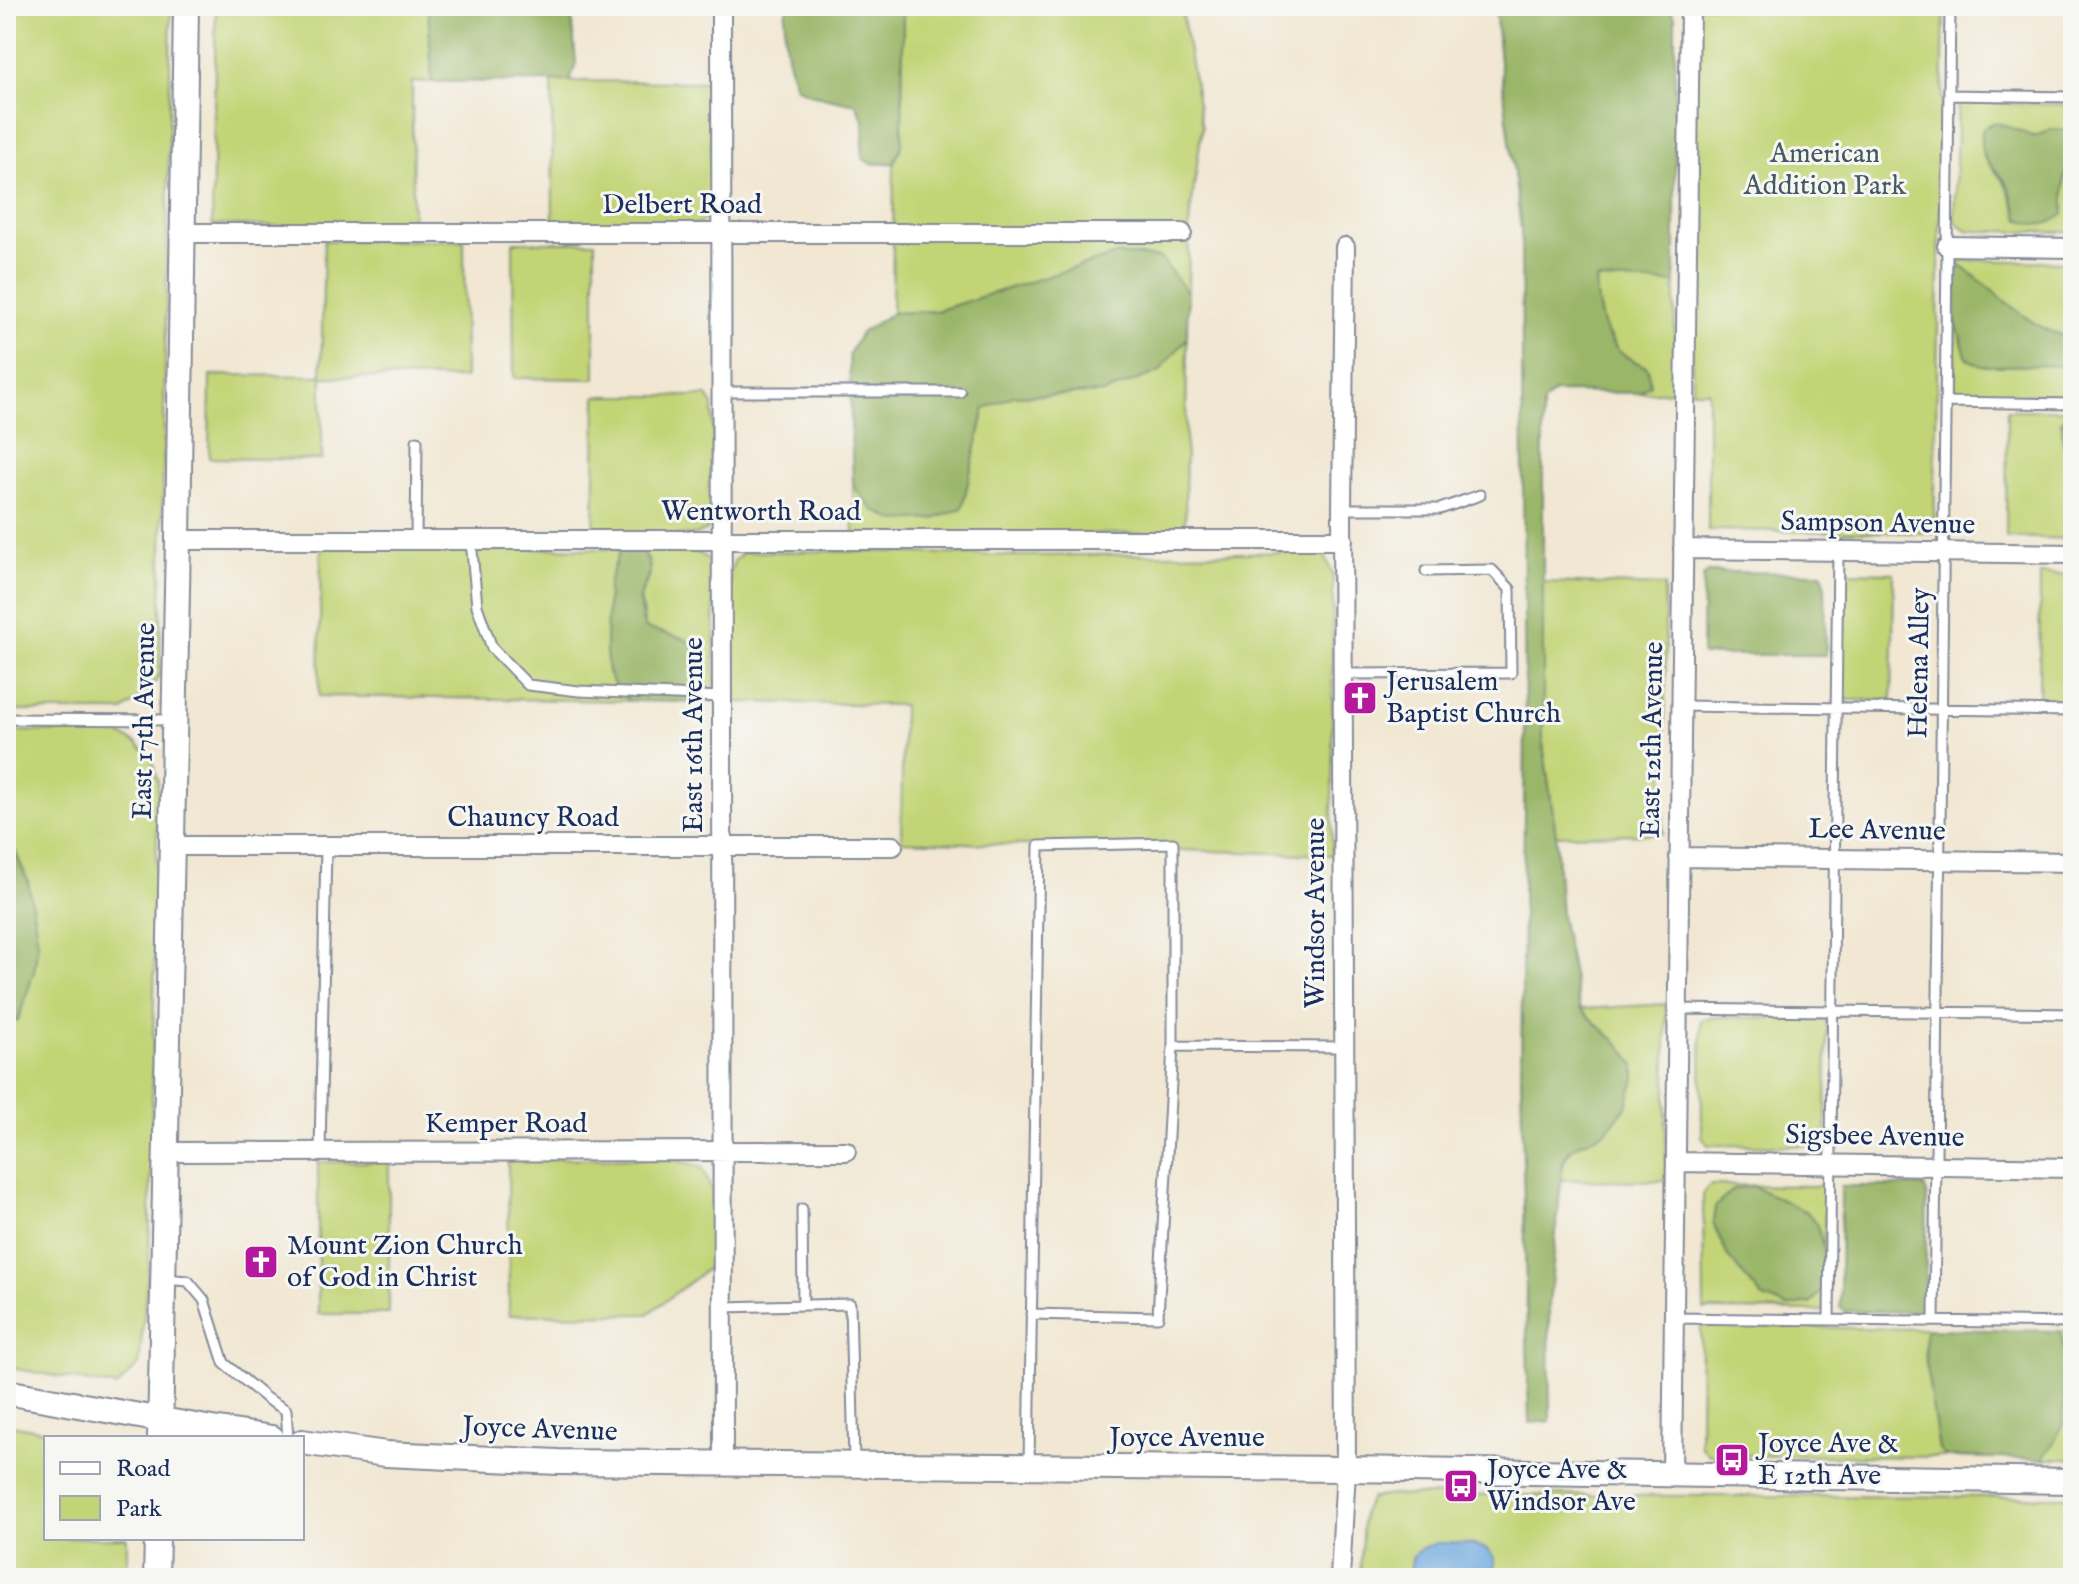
<svg xmlns="http://www.w3.org/2000/svg" width="2079" height="1584" viewBox="0 0 2079 1584" font-family="'IM FELL English',serif">
<style>
.green{fill:#c3d476;stroke:#6f826a;stroke-width:2}
.forest{fill:#9ab667;stroke:#5a7262;stroke-width:2}
.water{fill:#6fa9df;stroke:#456c9e;stroke-width:2}
.lines{fill:none;stroke-linecap:round;stroke-linejoin:round}
.lane-casing{stroke:#868b98;stroke-width:13}
.street-casing{stroke:#868b98;stroke-width:22}
.secondary-casing{stroke:#868b98;stroke-width:28}
.lane{stroke:#fff;stroke-width:9}
.street{stroke:#fff;stroke-width:18}
.secondary{stroke:#fff;stroke-width:24}
.labels{text-anchor:middle;dominant-baseline:central;stroke-width:6;stroke-linejoin:round;paint-order:stroke}
.park-label{font-size:28px;fill:#455864;stroke:#f6f6f2}
.street-label{font-size:28px;fill:#1b2f5e;stroke:#f6f6f2}
.poi-label{font-size:28px;fill:#1b2f5e;stroke:#f6f6f2;text-anchor:start}
</style>
<rect width="100%" height="100%" fill="#f6f6f2"/>
<filter id="ink" filterUnits="userSpaceOnUse"><feTurbulence type="fractalNoise" baseFrequency=".0125" numOctaves="2"/><feDisplacementMap in="SourceGraphic" scale="16" xChannelSelector="R" yChannelSelector="G"/><feConvolveMatrix kernelMatrix="1 2 1 2 8 2 1 2 1" color-interpolation-filters="sRGB"/></filter>
<filter id="wash" filterUnits="userSpaceOnUse"><feTurbulence type="fractalNoise" baseFrequency=".006" numOctaves="4" result="noise"/><feDisplacementMap in="SourceGraphic" scale="32" xChannelSelector="R" yChannelSelector="G"/><feGaussianBlur stdDeviation="1.8" result="paint"/><feColorMatrix in="noise" values="0 0 0 0 0 0 0 0 0 0 0 0 0 0 0 0 0 1.4 0 .05"/><feComposite in="paint" operator="in"/></filter>
<g filter="url(#wash)">
<rect width="100%" height="100%" fill="#f1e7d2"/>
<path class="green" d="M6 6H171L160 674 149 692 123 711H6V487L9 466 6 441Z
M216 6H428L432 82H412L413 229 212 225Z
M903 6H1181L1202 127 1189 225 1188 293 1160 258 1119 254 936 311 892 313 894 163 902 145Z
M1694 6H1944L1934 533 1708 530V391H1692Z
M552 81 712 82 710 209 706 220 693 226 553 229Z
M1958 102 2073 105V134L2069 130 2040 134 2034 137 2027 135 1984 157C2005 182 2010 188 2019 219L2064 214V178L2073 151V232L1969 231 1958 224 1954 218Z
M464 240 465 378 322 377V460L209 458 210 375 321 376 324 241Z
M513 242H595V379L514 378Z
M1964 260 2073 262V338C2063 335 2052 333 2043 328 2011 311 1987 282 1956 263Z
M1596 279 1675 283 1674 391 1639 393 1650 384 1648 369 1619 352 1603 326 1597 301Z
M1955 320 1967 358 1981 366 2073 365V396L1954 394Z
M1187 338 1185 533 854 536 853 485 872 509 934 519 962 508 985 408 1012 396 1103 393 1158 372Z
M596 396H707L713 405V516L707 530 696 535H594Z
M2007 410H2067L2061 422 2070 461 2073 464V539L2006 537Z
M321 546 620 549 608 585 606 650 608 672 617 690 629 701 319 696Z
M641 549C667 549 702 542 714 569L715 702H687L700 684 645 628 640 596 650 575 649 561Z
M854 551 1012 556 1312 552 1325 556 1333 575 1332 855 901 841 903 705 733 702 730 574 734 561 743 552Z
M1844 572 1894 573 1892 700H1841L1840 586Z
M2040 574 2073 575V704H2039Z
M1543 582 1664 586 1666 655 1663 834 1556 835 1543 744Z
M6 731 116 732 136 743 151 756 158 781 149 1265 139 1364 117 1387 6 1367V1022L18 1020 28 881 6 831Z
M1666 1004V1181L1560 1180C1565 1145 1575 1146 1605 1132L1635 1065 1621 1046 1580 1009Z
M1715 1017 1827 1019 1826 1146 1708 1145 1702 1136 1701 1020Z
M668 1158 702 1167 713 1193 712 1265 648 1314 509 1315 508 1159Z
M318 1162H389V1314H318Z
M1710 1185 1826 1186 1824 1249 1816 1223 1811 1303 1825 1287V1311L1704 1310 1703 1193Z
M1701 1326 1925 1329 1926 1365 1939 1450 1946 1457 1709 1455 1700 1445Z
M2060 1331H2073V1459H2042L2050 1449 2066 1356Z
M6 1424 82 1438H46V1538H127V1578H6Z
M1391 1495 2073 1497V1578H1495V1561L1412 1558 1409 1578H1360L1363 1512 1371 1498Z"/>
<path class="forest" d="M428 6H571L576 63 570 81 432 82Z
M787 6H903L902 145 894 163 871 164 862 158 864 121 856 104 814 95 796 87C787 62 781 32 787 6Z
M1495 6H1667L1675 16V283L1596 280C1597 303 1602 336 1620 352 1627 359 1640 363 1648 368L1650 384 1639 393 1555 392 1543 403V744L1556 835 1561 916 1580 1009 1621 1046 1635 1065V1079L1627 1106 1605 1132 1570 1149 1563 1161 1549 1306 1550 1421 1529 1423 1521 1076 1525 726 1521 229 1500 63Z
M1993 123 2005 125 2034 137 2052 129 2069 130 2073 134V151L2064 178V215C2045 226 2041 228 2019 219 2016 207 2013 194 2006 183 1991 161 1975 159 1983 128Z
M1119 254 1160 258 1188 293 1187 338 1159 372 1103 393 1013 396 985 408 962 508 934 519 895 521 872 509 853 485 849 354 861 333 892 313 936 311Z
M1956 263C1987 282 2011 311 2043 328 2052 333 2063 335 2073 338V365L1981 366 1967 358 1955 320Z
M2067 410H2073V464C2062 448 2058 428 2067 410Z
M620 549H641C656 572 648 571 641 594 638 605 642 617 645 628L685 639 695 646 701 666 700 684 687 702 629 701 617 690 608 672 606 650 608 585Z
M1708 572 1822 573 1825 583 1826 655H1702L1703 577Z
M6 831 28 881 38 942 34 972 18 1020 6 1022Z
M1753 1186 1807 1212 1816 1223 1824 1249 1825 1287 1811 1303 1787 1307 1763 1298 1728 1257 1713 1222 1715 1207 1734 1189Z
M1841 1186H1924L1927 1194 1925 1312 1845 1311 1840 1307Z
M1925 1329 2060 1331 2066 1356 2063 1424 2050 1449 2042 1459 1946 1457 1939 1450 1926 1365Z"/>
<path class="water" d="M1436 1543C1451 1543 1477 1541 1490 1552 1497 1558 1495 1570 1495 1578H1409C1413 1552 1411 1553 1436 1543Z"/>
</g>
<g filter="url(#ink)">
<g class="lines">
<g class="lane-casing">
<path id="lane" d="M1949 95 2073 97
M722 392H960
M1945 402 2073 404
M1342 509H1440L1480 495
M416 540 417 441
M471 540 477 606 492 648 528 685 579 691 722 697
M1344 674 1511 673 1510 589 1492 570 1426 571
M1681 706 2073 711
M6 719 174 720
M1678 1009 2073 1014
M320 1152 326 846
M802 1209 803 1305
M164 1279 188 1281 204 1300 224 1363 267 1399 286 1410 288 1438
M723 1307 850 1304 854 1461
M1031 1314 1158 1317 1173 1046
M1674 1318 2073 1323
M1829 1320 1838 551
M1934 1321 1950 6
M1029 1464 1039 846 1173 843V1046L1345 1047"/>
</g>
<g class="street-casing">
<path id="street" d="M721 6 723 1463
M182 233H1182
M1947 246 2073 248
M178 540H1343
M1683 549 2073 554
M172 846H893
M1679 857 2073 862
M167 1152 846 1151
M1676 1162 2073 1168
M1672 1474 1690 6
M1340 1578 1346 1469 1342 509 1345 247"/>
</g>
<g class="secondary-casing">
<path id="secondary" d="M6 1392 212 1429 272 1438
M160 1438 178 540 186 6
M302 1442 386 1454 558 1462 1346 1469 2073 1481
M156 1578 157 1538"/>
</g>
<use href="#lane" class="lane"/>
<use href="#street" class="street"/>
<use href="#secondary" class="secondary"/>
</g>
</g>
<defs>
<g id="church-square" transform="scale(1.8)"><rect x="-9" y="-9" width="18" height="18" rx="4" fill="#b5179e" stroke="#f6f6f2"/><path d="M-1.2-6h2.4v3.5h3.3v2.4h-3.3V6h-2.4V-.1h-3.3v-2.4h3.3Z" fill="#fff"/></g>
<g id="bus-square" transform="scale(1.8)"><rect x="-9" y="-9" width="18" height="18" rx="4" fill="#b5179e" stroke="#f6f6f2"/><path d="M-5-6H5V4H4V6H2V4H-2V6H-4V4H-5ZM-3.5-4V0h7V-4ZM-3.5 1.2v1.5H-2V1.2ZM2 1.2v1.5H3.5V1.2Z" fill="#fff"/></g>
</defs>
<g fill-rule="evenodd">
<use href="#church-square" x="1360" y="698"/>
<use href="#church-square" x="261" y="1262"/>
<use href="#bus-square" x="1732" y="1460"/>
<use href="#bus-square" x="1461" y="1486"/>
</g>
<g class="labels">
<g class="park-label">
<text x="1825" y="154">American<tspan x="1825" dy="32">Addition Park</tspan></text>
</g>
<g class="street-label">
<text x="682" y="205">Delbert Road</text>
<text x="761" y="512">Wentworth Road</text>
<text transform="translate(1878 524) rotate(1)">Sampson Avenue</text>
<text transform="translate(1920 663) rotate(-89)">Helena Alley</text>
<text transform="translate(145 721) rotate(-89)">East 17th Avenue</text>
<text transform="translate(694 735) rotate(-90)">East 16th Avenue</text>
<text transform="translate(1653 740) rotate(-89)">East 12th Avenue</text>
<text x="533" y="818">Chauncy Road</text>
<text transform="translate(1877 831) rotate(1)">Lee Avenue</text>
<text transform="translate(1316 913) rotate(-90)">Windsor Avenue</text>
<text x="506" y="1124">Kemper Road</text>
<text transform="translate(1875 1137) rotate(1)">Sigsbee Avenue</text>
<text transform="translate(540 1430) rotate(2)">Joyce Avenue</text>
<text x="1187" y="1438">Joyce Avenue</text>
</g>
<g class="poi-label">
<text x="1386" y="682">Jerusalem<tspan x="1386" dy="32">Baptist Church</tspan></text>
<text x="287" y="1246">Mount Zion Church<tspan x="287" dy="32">of God in Christ</tspan></text>
<text x="1758" y="1444">Joyce Ave &amp;<tspan x="1758" dy="32">E 12th Ave</tspan></text>
<text x="1487" y="1470">Joyce Ave &amp;<tspan x="1487" dy="32">Windsor Ave</tspan></text>
</g>
</g>
<rect width="2079" height="1584" fill="none" stroke="#f6f6f2" stroke-width="32"/>
<rect x="44" y="1436" width="260" height="104" fill="#f6f6f2" stroke="#9ea6b7" stroke-width="2"/>
<rect x="60" y="1462" width="40" height="12" fill="#ffffff" stroke="#9ea6b7" stroke-width="2"/>
<text x="116" y="1476" font-size="24" fill="#1b2f5e">Road</text>
<rect x="60" y="1496" width="40" height="24" fill="#c3d476" stroke="#9ea6b7" stroke-width="2"/>
<text x="116" y="1516" font-size="24" fill="#1b2f5e">Park</text>
</svg>
